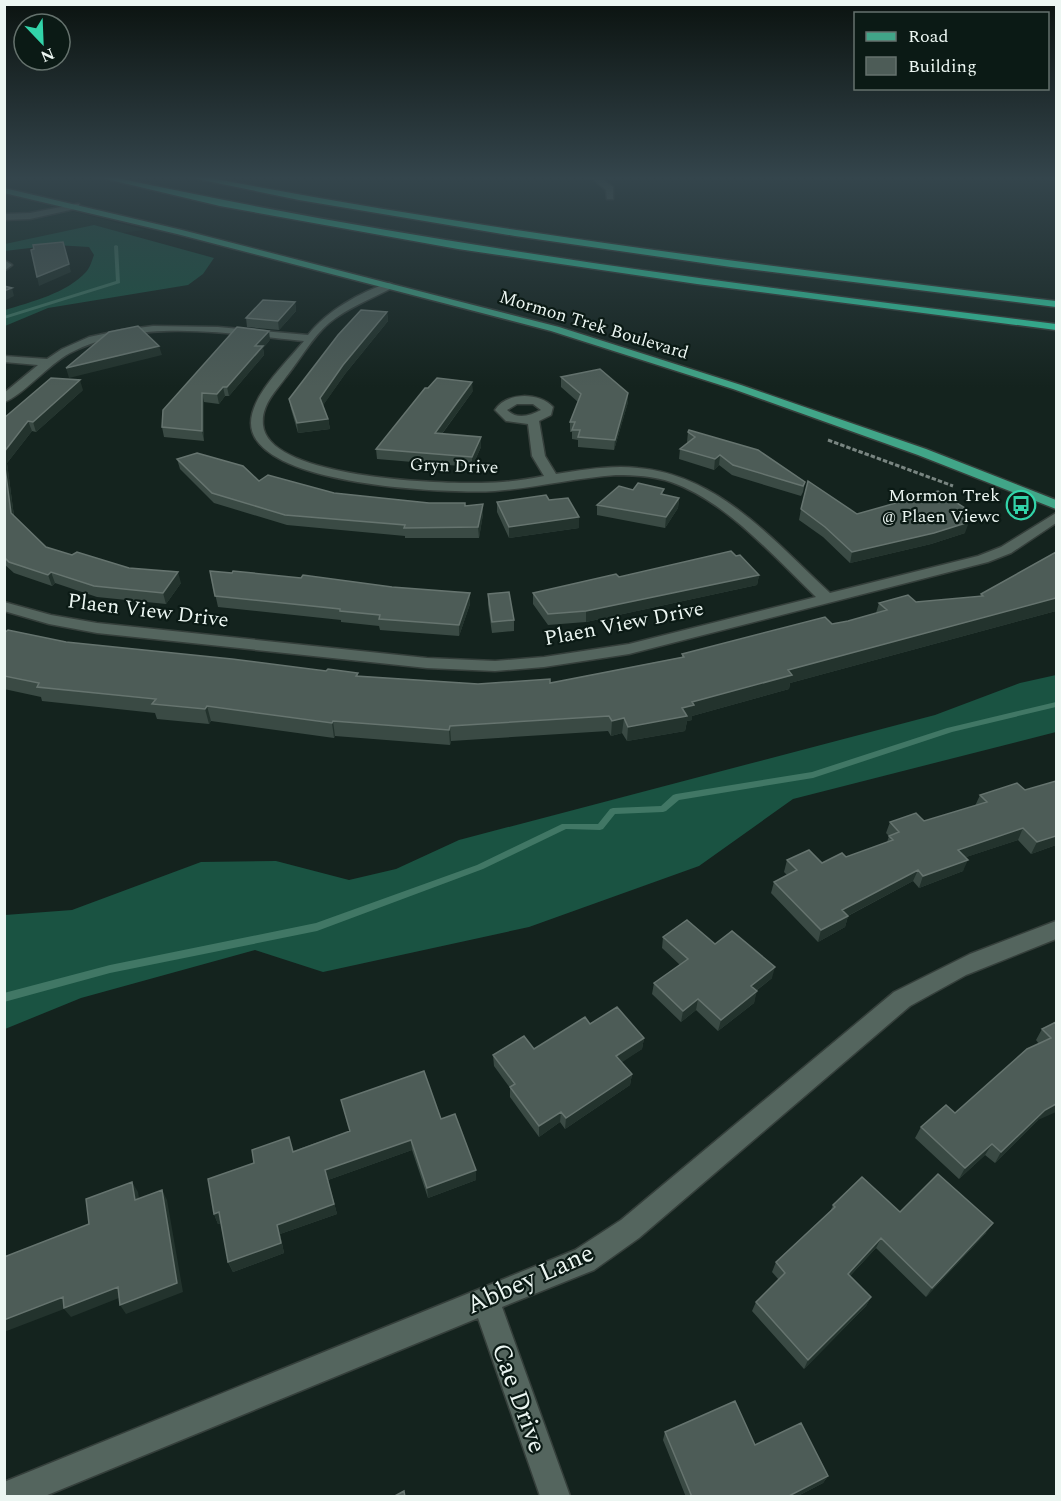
<svg xmlns="http://www.w3.org/2000/svg" width="1061" height="1501" viewBox="0 0 1061 1501" font-family="Spectral,serif">
<style>
.built{fill:#152c24}
.forest{fill:#1a5342}
.lines{fill:none;stroke-linecap:round;stroke-linejoin:round}
.stream{fill:#417765;fill-rule:evenodd}
.minor-casing{stroke:#353f3b;stroke-width:3}
.major-casing{stroke:#353f3b;stroke-width:3}
.highway-casing{stroke:#353f3b;stroke-width:3}
.path{stroke:#798581;stroke-width:3;stroke-dasharray:4.5 2;stroke-linecap:butt}
.minor{fill:#54655e;fill-rule:evenodd}
.major{fill:#41a588;fill-rule:evenodd}
.highway{fill:#34cfa4;fill-rule:evenodd}
.wall{fill:#3a4a44}
.shaded-wall{fill:#23332d}
.building{fill:#4d5c57;stroke:#66746f;stroke-width:1.5}
.labels{text-anchor:middle;dominant-baseline:central;stroke-width:4.5;stroke-linejoin:round;paint-order:stroke}
.far-street-label{font-size:18px;fill:#ecf6f2;stroke:#0b1a15}
.far-poi-label{font-size:18px;fill:#ecf6f2;stroke:#0b1a15;text-anchor:end}
.street-label{font-size:21px;fill:#ecf6f2;stroke:#0b1a15}
.near-street-label{font-size:26px;fill:#ecf6f2;stroke:#0b1a15}
</style>
<rect width="100%" height="100%" fill="#14231e"/>
<path class="built" d="M4 194 20 198 146 230 5 247Z"/>
<path class="forest" d="M94 225 214 258 203 274 188 285 48 308 5 326V310C31 302 67 293 86 272 90 268 92 260 94 255L89 247 55 245 5 251V244Z
M1056 675V732L793 799 699 866 529 927 323 972 255 950 81 998 5 1029V915L72 910 201 862 276 861 349 880 396 869 459 840 935 715 1020 683Z"/>
<g class="lines">
<path class="stream" d="M116 245 118 246 120 283 4 319V316L116 281 114 246Z
M1056 702V707L952 732 813 778 679 800 666 811 663 812 615 814 603 829 600 830 566 829 483 869 317 931 110 973 4 1002V993L110 965 316 923 477 865 562 824H598L610 809 613 808 661 806 673 795 676 794 812 772 947 728Z"/>
<g class="minor-casing">
<path id="minor" d="M590 177H599L613 187V199H607L606 190Z
M76 204H79V208L30 219 4 220V214L30 213Z
M4 260 12 265 4 271Z
M389 283 392 284V288C371 299 347 308 329 323 312 337 300 360 286 377 276 391 261 405 263 425 268 478 439 484 481 483 502 483 523 480 544 476L532 456 528 424 506 421 495 410C506 392 539 392 553 407L551 415 539 421 545 456 556 474C583 470 611 465 638 468 719 475 774 541 830 593L978 556 1001 547 1056 513V523L1011 553 988 562 629 654 544 667 495 671 427 668 97 633 49 624 4 611V602L51 615 97 623 427 658 495 661 544 657 629 644 816 597C774 557 726 501 671 482 654 476 635 475 616 475 575 478 535 488 495 491 449 494 251 486 251 423 251 395 287 362 304 341 228 334 140 317 70 353 49 364 21 397 4 402V393L38 365 4 362V356L47 359 62 349 89 337 122 330 153 326 218 327 308 335C327 311 360 292 389 283ZM517 404H533L541 410C530 416 517 420 507 410Z
M1056 921V939L966 975 910 1006 639 1238 594 1270 502 1307 570 1496H540L478 1318 45 1496H4V1482L575 1250 621 1220 894 992 970 954Z"/>
</g>
<g class="major-casing">
<path id="major" d="M4 188 182 230 559 327 741 385 926 449 1056 500V509L918 455 733 389 551 331 177 234 4 193Z"/>
</g>
<g class="highway-casing">
<path id="highway" d="M98 177H113C425 245 740 285 1056 324V330L697 284 458 249 220 206Z
M188 177H205C487 231 771 267 1056 301V307L731 267 515 236 299 200Z"/>
</g>
<path class="path" d="M828 440 953 486"/>
<use href="#minor" class="minor"/>
<use href="#major" class="major"/>
<use href="#highway" class="highway"/>
</g>
<path class="wall" d="M295 302 296 311 279 330 247 327 246 318Z
M387 312 388 321 345 374 323 405 328 419 330 429 298 433 291 409 289 399Z
M270 340 263 348 264 355 229 396H225L219 404 204 402V441L164 437 162 427 163 410Z
M561 377 628 402 614 450 578 447V440L572 439V432H570V422L578 402 561 387Z
M83 390 36 432 32 431 7 463 14 516 46 547 72 555 181 583 166 604 97 597 55 583 52 586 14 573 4 564V418Z
M473 391 442 434 481 437V447L472 467 377 459 376 449Z
M688 432 805 482 803 492 801 496 732 475 719 465 714 470 679 459 680 449 688 443 687 442Z
M177 459 259 481 334 493 429 503H465V506L483 504V514L479 538H405V536L287 525 214 503 180 469Z
M633 490 679 498 678 508 665 528 597 515V505Z
M549 500 579 517V528L509 538 497 512V502Z
M965 508 961 518 965 533 931 544 850 563 823 537 799 520 801 509 857 514Z
M1056 552V611L790 683 789 689 692 716V720L687 721 685 731 627 741 622 733 611 736 608 731 451 741 450 745 335 736 334 738 211 721 209 724 157 719 155 713 42 701 41 697 4 689V633L66 642 326 671 358 673V676L478 684 550 683 682 657V654L848 621 876 613 879 603 916 602 980 597 981 594Z
M736 556 759 575 757 585 586 622 548 625 533 604V593Z
M210 571 232 573 470 604 459 636 380 630 379 626 341 622V620L218 607Z
M488 594 514 620V631L492 633 488 605Z
M980 795 1056 845 1031 854 1018 840 966 857 963 871 919 888 913 881 848 916 845 927 818 942 771 893 774 882 787 875 784 872 787 860 822 863 846 857 887 842 889 836 886 833 890 822 924 821 975 806Z
M663 937 715 944 772 978 756 991 754 1003 718 1031 696 1010 681 1022 652 994 654 983 680 965 662 948Z
M1056 1022 1038 1120 995 1163 985 1155 959 1179 915 1138 921 1127 955 1113 1039 1044 1036 1040 1042 1029Z
M590 1024 644 1038 642 1049 621 1062 632 1074 630 1085 565 1129 560 1122 539 1137 510 1097V1088L494 1066 493 1055 534 1049Z
M341 1100 441 1119 476 1180 428 1198 412 1150 328 1180 337 1214 280 1234 284 1253 233 1272 228 1262 221 1223 218 1224 214 1214 254 1163 293 1151 350 1131Z
M833 1205 900 1212 986 1233 926 1297 876 1248 850 1276 871 1297 866 1306 804 1369 752 1311 756 1302 779 1280 772 1272 776 1262 830 1212Z
M665 1432 755 1445 828 1476 823 1483 796 1497H686L663 1440Z"/>
<path class="shaded-wall" d="M69 264 71 272 39 286 37 277Z
M12 288 14 296 4 301V291Z
M295 302 296 311 279 330 278 321Z
M387 312 388 321 345 374 322 407 320 398 343 365Z
M269 331 270 340 263 348 264 355 229 396 227 387 255 346Z
M159 346 162 355 69 378 66 368Z
M80 380 83 390 36 432 33 422Z
M472 382 473 391 435 443V433Z
M223 387 225 396 219 404 217 394Z
M202 393 204 402V441L202 431Z
M628 393V402L614 450 615 440Z
M328 419 330 429 298 433 297 423Z
M28 421 32 431 7 463 15 524 11 513 4 460V452Z
M481 437V447L472 467V457Z
M720 455 719 465 714 470 715 459Z
M679 498 678 508 665 528 666 517Z
M483 504V514L479 538 478 527Z
M965 508 961 518 952 512Z
M579 517V528L509 538V527Z
M969 522 965 533 931 544 850 563 852 552Z
M51 572 55 583 52 586 48 575Z
M178 572 181 583 166 604 163 593Z
M759 575 757 585 586 622V611Z
M470 593V604L459 636V625Z
M1056 598V611L790 683 789 689 692 716V720L687 721 685 731 627 741 628 727 682 708 692 702 788 670Z
M207 706 211 721 209 724 205 709Z
M624 718 622 733 611 736 612 721Z
M333 721 335 736 334 738 332 723Z
M450 726 451 741 450 745 449 730Z
M1023 828 1018 840 954 861 958 850Z
M1056 836V845L1031 854 1037 842Z
M968 860 963 871 919 888 923 876Z
M918 870 913 881 838 921 842 910Z
M848 916 845 927 818 942 821 930Z
M775 967 772 978 748 997 751 986Z
M757 991 754 1003 718 1031 721 1020Z
M698 999 696 1010 681 1022 683 1011Z
M644 1038 642 1049 615 1067 616 1056Z
M632 1074 630 1085 565 1129 566 1118Z
M1056 1104V1112L1038 1120 995 1163 1001 1152 1045 1110Z
M561 1112 560 1122 539 1137V1126Z
M411 1140 412 1150 328 1180 337 1214 280 1234 284 1253 233 1272 228 1262 325 1170Z
M992 1144 985 1155 959 1179 965 1168Z
M476 1170V1180L428 1198 427 1188Z
M132 1182 138 1192 141 1210 135 1200Z
M162 1190 167 1200 183 1292 126 1314 120 1305Z
M219 1212 223 1222 218 1224 214 1214Z
M993 1223 986 1233 926 1297 932 1288Z
M881 1238 876 1248 843 1283 848 1274Z
M118 1287 124 1296 71 1317 64 1309 4 1332V1320L63 1297Z
M871 1297 866 1306 804 1369 808 1360Z
M828 1476 823 1483 796 1497H787Z"/>
<path class="building" d="M63 242 69 264 37 277 31 250 34 249 33 245Z
M4 286 12 288 4 291Z
M263 300 295 302 278 321 246 318Z
M361 310 387 312 343 365 320 398 328 419 297 423 289 399 338 335Z
M138 326 159 346 66 368 109 332Z
M237 327 269 331 255 346H263L227 387H223L217 394 202 393V431L162 427 163 410Z
M600 369 628 393 615 440 578 437 580 430H572L575 422H570L581 394 561 377Z
M51 378 80 380 33 422 28 421 4 452V418Z
M437 378 472 382 435 433 481 437 472 457 376 449 425 388H428Z
M689 430 758 450 805 482 803 486 733 465 720 455 715 459 680 449 695 437 688 432Z
M197 453 243 466 259 481 268 475 334 493 429 503H465V506L483 504 478 527 404 528 405 525 285 515 212 493 177 459Z
M4 460 11 513 46 547 72 555 77 552 129 568 178 572 163 593 94 586 51 572 48 575 9 562 4 557Z
M808 481 857 514 938 491 965 508 952 512 969 522 934 533 852 552 825 527 801 509Z
M638 483 664 489 661 494 679 498 666 517 597 505 619 486 633 490Z
M546 495 549 500 568 498 579 517 509 527 497 502Z
M731 551 736 556 740 555 759 575 586 611 548 614 533 593 616 574 619 577Z
M1056 552V598L788 670 792 675 692 702 694 705 682 708 687 716 628 727 624 718 612 721 609 716 450 726 449 730 333 721 332 723 207 706 205 709 152 704 156 699 37 687 39 683 4 676V633L8 630 66 642 232 659 326 671 328 669 358 673 356 676 478 684 550 679V683L684 657 682 654 825 617 832 624 848 621 887 610 879 603 908 595 916 602 983 596 981 594Z
M210 571 232 573 233 571 301 578 303 575 392 587 470 593 459 625 379 619 380 615 340 611V609L215 596Z
M509 592 514 620 492 622 488 594Z
M1056 781V836L1037 842 1023 828 958 850 968 860 923 876 918 870 842 910 848 916 821 930 774 882 797 870 787 860 809 850 822 863 842 853 846 857 893 840 889 836 899 832 890 822 916 813 924 821 987 802 980 795 1017 783 1025 790Z
M687 920 715 944 732 931 775 967 751 986 757 991 721 1020 698 999 683 1011 654 983 688 959 663 937Z
M617 1007 644 1038 616 1056 632 1074 566 1118 561 1112 539 1126 510 1087 515 1084 493 1055 524 1036 534 1049 585 1017 590 1024Z
M1056 1022V1104L1045 1110 1001 1152 992 1144 965 1168 921 1127 946 1105 955 1113 1027 1049 1051 1038 1042 1029Z
M424 1071 441 1119 455 1114 476 1170 427 1188 411 1140 325 1170 334 1204 277 1225 281 1243 228 1262 219 1212 214 1214 208 1179 254 1163 252 1150 289 1137 293 1152 350 1131 341 1100Z
M938 1174 993 1223 932 1288 881 1238 848 1274 871 1297 808 1360 756 1302 785 1273 776 1262 835 1207 833 1205 862 1177 900 1212Z
M132 1182 135 1200 162 1190 177 1283 120 1305 118 1287 64 1308 63 1297 4 1320V1257L89 1224 86 1199Z
M735 1401 755 1445 801 1423 828 1476 787 1497H692L665 1432Z
M404 1491 405 1497H393Z"/>
<linearGradient id="sky" x2="0" y2="1"><stop stop-color="#0b1310"/><stop offset="0.46" stop-color="#34454c"/><stop offset="1" stop-color="#34454c" stop-opacity="0"/></linearGradient>
<rect width="1061" height="387" fill="url(#sky)"/>
<defs>
<g id="bus-ring" transform="scale(1.5)"><circle r="9.5" fill="#0b1a15" stroke="#32d4a9" stroke-width="1.5"/><path d="M-5-6H5V4H4V6H2V4H-2V6H-4V4H-5ZM-3.5-4V0h7V-4ZM-3.5 1.2v1.5H-2V1.2ZM2 1.2v1.5H3.5V1.2Z" fill="#32d4a9"/></g>
</defs>
<g fill-rule="evenodd">
<use href="#bus-ring" x="1021" y="505"/>
</g>
<g class="labels">
<g class="far-street-label">
<text transform="translate(594 325) rotate(17)">Mormon Trek Boulevard</text>
<text transform="translate(454 466) rotate(2)">Gryn Drive</text>
</g>
<g class="far-poi-label">
<text x="1000" y="495">Mormon Trek<tspan x="1000" dy="21">@ Plaen Viewc</tspan></text>
</g>
<g class="street-label">
<text transform="translate(148 611) rotate(7)">Plaen View Drive</text>
<text transform="translate(624 624) rotate(-11)">Plaen View Drive</text>
</g>
<g class="near-street-label">
<text transform="translate(530 1279) rotate(-24)">Abbey Lane</text>
<text transform="translate(519 1398) rotate(70)">Cae Drive</text>
</g>
</g>
<rect width="1061" height="1501" fill="none" stroke="#ecf6f2" stroke-width="12"/>
<rect x="854" y="12" width="195" height="78" fill="#0b1a15" stroke="#65726d" stroke-width="1.5"/>
<rect x="866" y="32" width="30" height="9" fill="#41a588" stroke="#65726d" stroke-width="1.5"/>
<text x="908" y="42" font-size="18" fill="#ecf6f2">Road</text>
<rect x="866" y="57" width="30" height="18" fill="#4d5c57" stroke="#65726d" stroke-width="1.5"/>
<text x="908" y="72" font-size="18" fill="#ecf6f2">Building</text>
<g transform="translate(42 42) rotate(157)"><circle r="28" fill="#0b1a15" stroke="#65726d" stroke-width="1.5"/>
<path d="M0-4.5L10 22L0 15L-10 22Z" fill="#32d4a9"/>
<text y="-9" font-size="16" font-weight="bold" text-anchor="middle" fill="#ecf6f2">N</text>
</g>
</svg>
